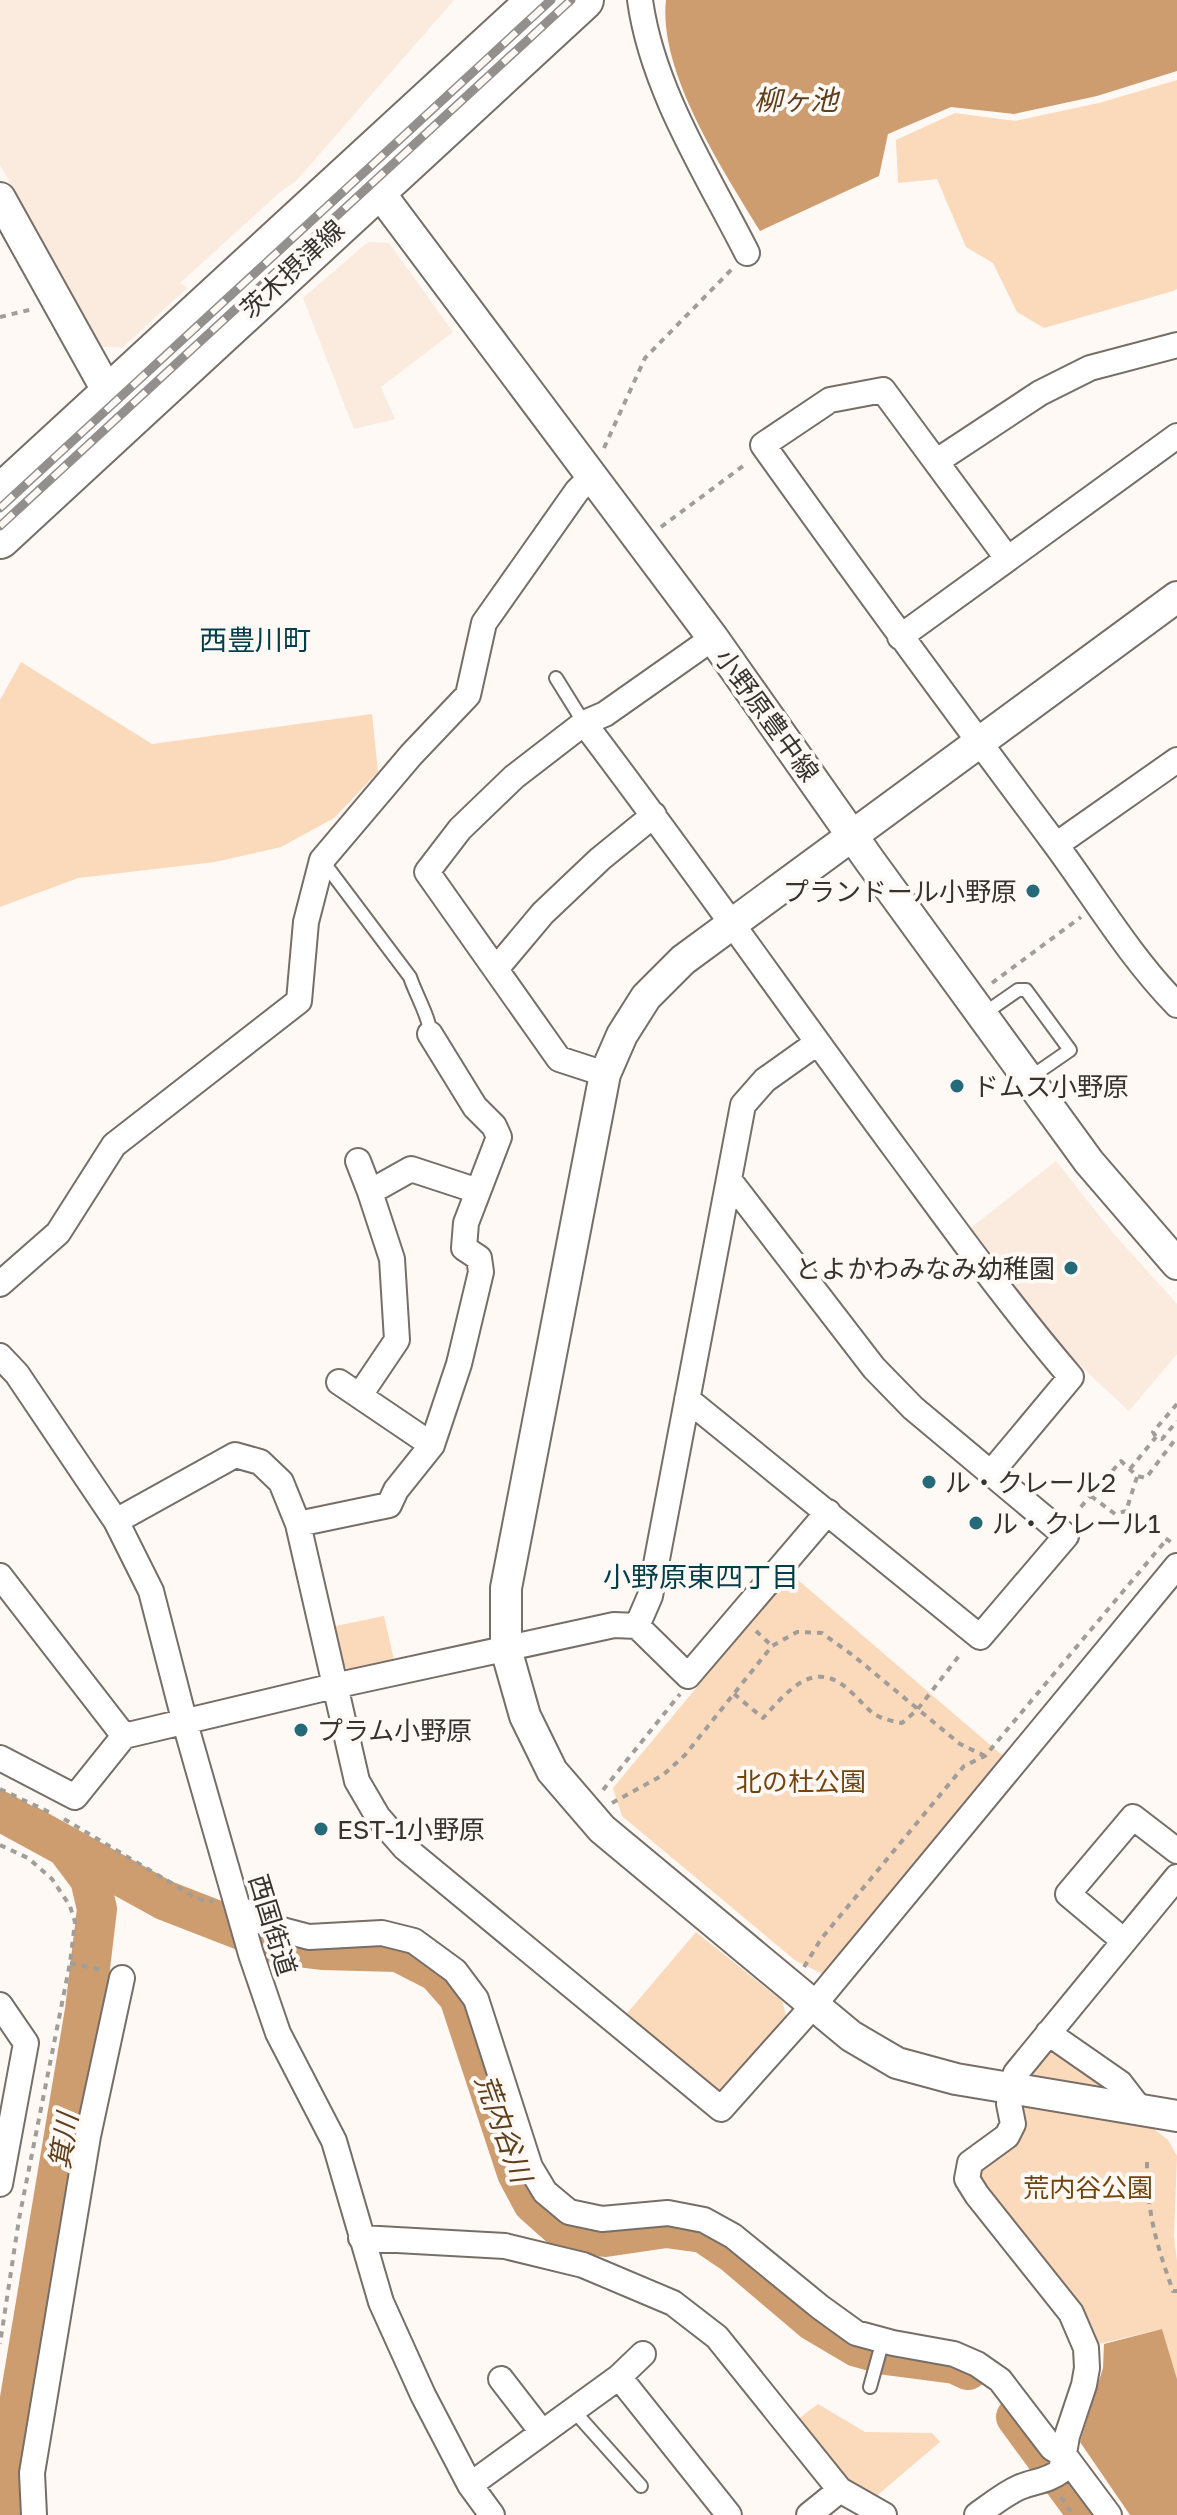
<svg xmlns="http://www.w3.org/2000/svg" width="1177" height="2515" viewBox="0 0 1177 2515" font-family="'Golos Text','Noto Sans JP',sans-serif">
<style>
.built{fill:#faebde}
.green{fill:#fbd9bb}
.water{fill:#cd9d6f}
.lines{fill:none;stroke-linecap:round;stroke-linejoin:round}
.river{stroke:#cd9d6f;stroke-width:40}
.service-casing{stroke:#766e67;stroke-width:16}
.minor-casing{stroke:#766e67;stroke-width:28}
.tertiary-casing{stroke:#766e67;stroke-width:34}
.primary-casing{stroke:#766e67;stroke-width:42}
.path{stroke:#a19d99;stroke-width:4;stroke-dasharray:6 6;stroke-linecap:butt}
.service{stroke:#fff;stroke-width:12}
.minor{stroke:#fff;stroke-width:24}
.tertiary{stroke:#fff;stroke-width:30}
.primary{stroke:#fff;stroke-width:38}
.rail-casing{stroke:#938f8c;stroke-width:9}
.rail{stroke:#fef9f4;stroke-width:6;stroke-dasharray:18;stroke-linecap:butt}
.poi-dot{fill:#246a79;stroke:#fef9f4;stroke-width:3}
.labels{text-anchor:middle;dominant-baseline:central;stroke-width:8;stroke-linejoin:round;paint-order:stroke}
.street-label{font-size:26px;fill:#363330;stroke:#fef9f4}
.poi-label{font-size:26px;fill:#363330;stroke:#fef9f4;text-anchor:start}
.park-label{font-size:26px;fill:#73450d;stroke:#fef9f4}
.water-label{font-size:28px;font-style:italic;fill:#5f3e1b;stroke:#fef9f4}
.neighbourhood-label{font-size:28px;fill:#003e4a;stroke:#fef9f4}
</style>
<rect width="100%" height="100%" fill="#fef9f4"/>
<path class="built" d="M0 0H454L296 181 279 193 180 283 187 288 123 347H102L0 165Z
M368 242 389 243 453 332 381 387 395 419 354 429 303 298Z
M1056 1161 1113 1233 1177 1304V1354L1129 1411 1090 1375 1036 1319 968 1230Z"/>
<path class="green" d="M1177 80V289L1173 291 1044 328 1017 312 993 263 966 247 937 179 898 183 896 140 955 113 1015 121 1099 103Z
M21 662 152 744 372 714 378 772 334 818 281 847 215 862 78 878 0 907V700Z
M791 1574 1003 1756 823 1974 796 1961 622 1816 613 1788Z
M384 1616 395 1664 352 1673 339 1661 331 1627Z
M696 1932 782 2001 787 2019 725 2090 711 2091 624 2017Z
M1058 2053 1168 2140 1177 2156 1174 2236 1177 2261V2379L1162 2329 1094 2345 981 2192 977 2167 1018 2113 1030 2070 1045 2054Z
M818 2404 865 2432 932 2433 940 2442 873 2499 851 2486 797 2420Z"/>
<path class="water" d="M666 0H1177V71L1097 96 1014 114 951 107 888 134 879 176 760 231C723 170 658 72 666 0Z
M1162 2329 1177 2379V2515H1130L1080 2442 1103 2368 1104 2344Z"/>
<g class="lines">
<path class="river" d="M0 1811 66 1847 90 1879 97 1909 85 2010 5 2488 10 2515
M30 1826 164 1900 280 1945 322 1950 398 1952 437 1972 459 1997 517 2173 533 2203 560 2227 605 2237 666 2228 703 2233 734 2254 813 2321 857 2347 886 2355 955 2364 968 2370
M1016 2417 1088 2515"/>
<g class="service-casing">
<path id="service" d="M556 678 584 723
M322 860 410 977C415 993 431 1020 430 1034
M982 1015 1018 990H1026L1070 1050 1028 1079
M870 2387 883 2340
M573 2410 641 2486"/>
</g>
<g class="minor-casing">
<path id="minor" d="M640 0C652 89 707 174 747 253
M937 461 1040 393 1090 368 1177 345
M1007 558 883 390 830 400 763 445C858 578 955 710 1053 841 1094 896 1129 956 1177 1005
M900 637 1177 436
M584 723C692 865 794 1012 900 1155 956 1231 1010 1306 1071 1377L990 1474
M1056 845 1177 760
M496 969 543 913 600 859 654 815
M605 1074 559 1059 427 872 460 829 514 777 584 723 605 714 713 638
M358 1161 370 1192 411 1169 478 1191
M0 1284 58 1233 114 1145 299 1001 306 922 322 860 411 755 468 695 484 623 577 491 592 476
M0 1356 17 1374 116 1521 151 1591 185 1723 251 1954 278 2033 334 2141 381 2302 423 2395 470 2485 492 2515
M339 1382 432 1445
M360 1395 397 1340 392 1259 370 1192
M687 1399 980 1637 1066 1536 913 1408 874 1368 730 1181
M116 1521 235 1455 260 1462 281 1482 298 1524 357 1781 378 1817 405 1848 721 2109 813 2006 1177 1566
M298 1524 389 1505 396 1490 432 1445 459 1364 481 1272 479 1258 464 1248 466 1223 499 1137 494 1126 475 1107 430 1034
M0 1576 124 1736
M637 1626 688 1676 828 1512
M0 1758 75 1797 124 1736 334 1686 614 1625 637 1626 650 1596 743 1105 765 1080 817 1043
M239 1908 271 1927 309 1937 382 1933 414 1941 455 1971 476 1999 530 2167 545 2192 569 2212 602 2219 668 2213 704 2220 733 2236 820 2307 856 2333 893 2343 954 2354 977 2364 1000 2380 1052 2448 1065 2456 1109 2515
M1124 1941 1068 1894 1133 1817 1177 1851
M0 2005 26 2043 0 2184
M1048 2033 1120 2083 1140 2109
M361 2238 505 2246 583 2265 673 2303 717 2337 840 2490 884 2515
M619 2377 643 2354
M501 2379 542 2432
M470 2485 619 2377 729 2515
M34 2515 32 2473 88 2136 122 1978
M809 2515 840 2490
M977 2515C991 2505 1004 2494 1020 2487 1035 2481 1048 2481 1061 2471L1067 2436 1084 2385 1087 2368 1086 2348 1071 2313 977 2195 967 2179 970 2163 1007 2136 1013 2124 1009 2104 1010 2088 1016 2073 1177 1877"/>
</g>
<g class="tertiary-casing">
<path id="tertiary" d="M364 172 713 638 870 861 1089 1162 1177 1264
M0 198 109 394
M1177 597 683 960 646 997 622 1035 605 1074 506 1588V1649L525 1716 552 1771 602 1829 851 2036 897 2063 956 2079 1177 2116"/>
</g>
<g class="primary-casing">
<path id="primary" d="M0 494 537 0
M0 539 584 0"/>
</g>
<path class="path" d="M0 317 33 309
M604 448 645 358 732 269
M661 527 747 463
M992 983 1081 917
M1177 1404 1153 1432 1156 1437 1162 1439 1177 1421
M1130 1469 1156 1437
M1137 1477 1126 1511 1175 1545
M1091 1496 1115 1514 1126 1511
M1073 1516 1121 1461 1137 1476 1146 1478 1177 1437
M756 1631 772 1646
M734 1694 763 1718C788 1691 814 1657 850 1691 872 1711 869 1717 902 1723L917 1710 962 1652
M0 1789 49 1812
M603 1790 680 1694
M612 1803 663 1775 685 1755 772 1646 797 1632 822 1633 855 1657 960 1744 985 1756
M64 1819 198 1899 213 1902
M0 1845 28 1858 52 1879 70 1906 75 1922 70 1963 19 2219 0 2344
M70 1963 103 1970
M804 1967 821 1939 964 1766 985 1756 1167 1539
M1147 2162C1147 2213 1156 2243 1173 2291H1177
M1061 2497 1073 2515"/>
<use href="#service" class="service"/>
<use href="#minor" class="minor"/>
<use href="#tertiary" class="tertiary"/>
<use href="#primary" class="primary"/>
<g class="rail-casing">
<path id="rail" d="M0 508 551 0
M0 526 571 0"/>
</g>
<use href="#rail" class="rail"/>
</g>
<g class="poi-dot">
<circle cx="1033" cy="891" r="8"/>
<circle cx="957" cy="1086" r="8"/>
<circle cx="1071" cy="1268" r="8"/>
<circle cx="929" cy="1482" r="8"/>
<circle cx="976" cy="1523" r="8"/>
<circle cx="301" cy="1730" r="8"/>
<circle cx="321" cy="1829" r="8"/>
</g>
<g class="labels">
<g class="street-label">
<text transform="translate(292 269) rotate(-43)">茨木摂津線</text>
<text transform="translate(767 715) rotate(54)">小野原豊中線</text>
<text transform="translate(273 1925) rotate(73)">西国街道</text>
</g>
<g class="poi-label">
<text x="1017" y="891" text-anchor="end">プランドール小野原</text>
<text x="973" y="1086">ドムス小野原</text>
<text x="1055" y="1268" text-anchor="end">とよかわみなみ幼稚園</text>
<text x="945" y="1482">ル・クレール2</text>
<text x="992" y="1523">ル・クレール1</text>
<text x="317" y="1730">プラム小野原</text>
<text x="337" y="1829">EST-1小野原</text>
</g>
<g class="park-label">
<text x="801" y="1781">北の杜公園</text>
<text x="1088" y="2187">荒内谷公園</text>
</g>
<g class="water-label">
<text x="796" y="99">柳ヶ池</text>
<text transform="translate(504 2128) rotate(70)">荒内谷川</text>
<text transform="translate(63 2141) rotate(-81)">箕川</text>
</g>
<g class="neighbourhood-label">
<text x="255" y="639">西豊川町</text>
<text x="701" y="1576">小野原東四丁目</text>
</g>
</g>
</svg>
